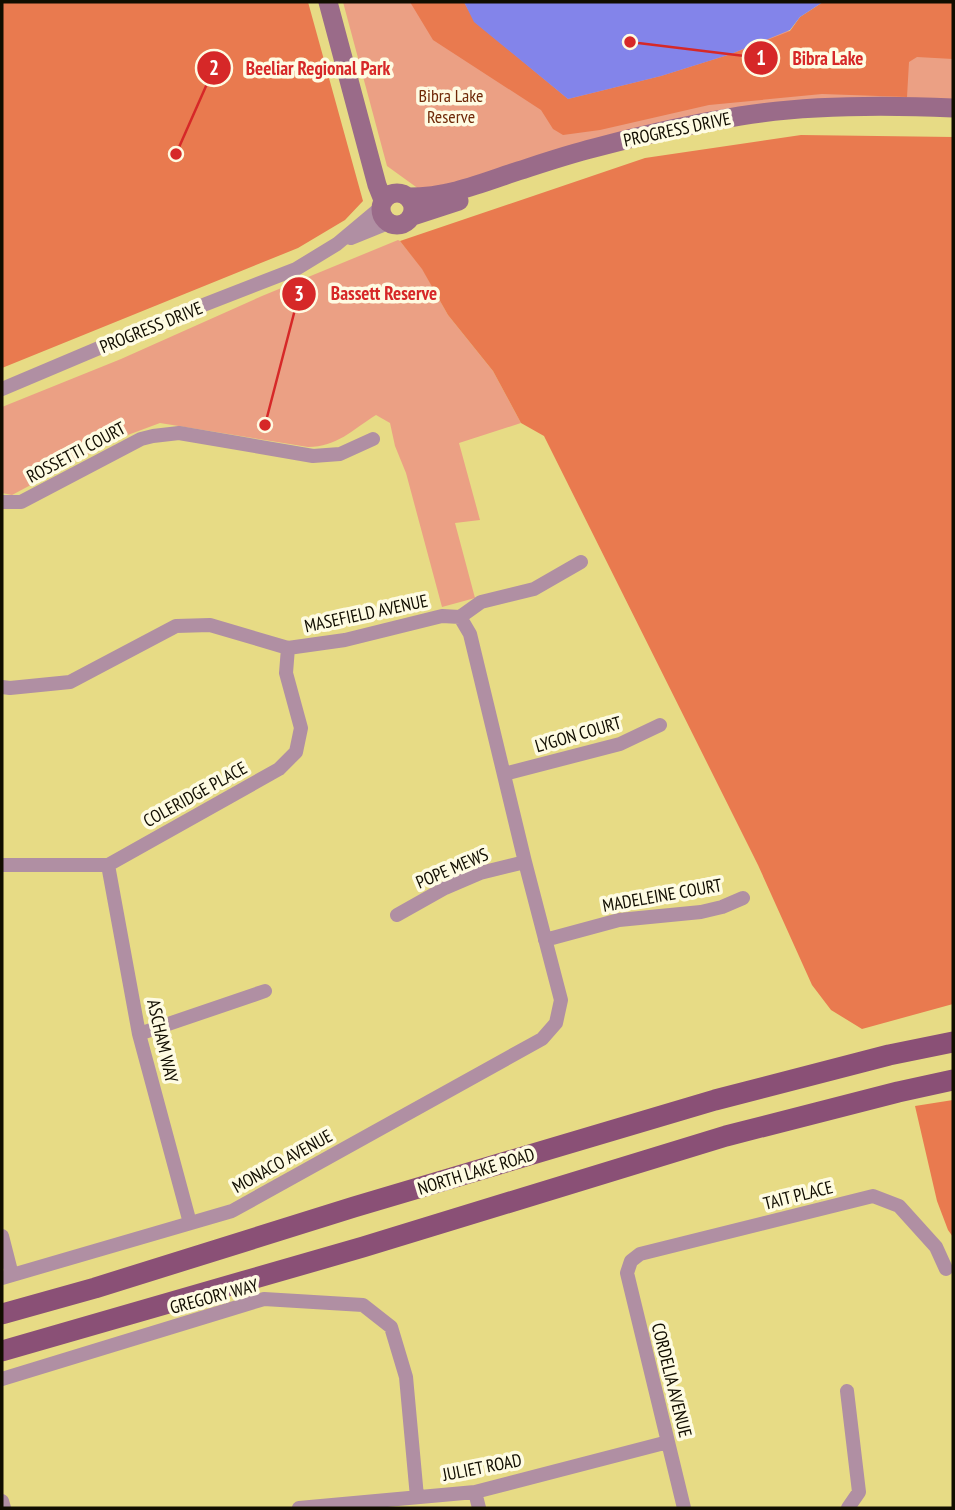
<svg xmlns="http://www.w3.org/2000/svg" width="955" height="1510" viewBox="0 0 955 1510" font-family="'PT Sans Narrow',sans-serif">
<style>
.green{fill:#eba084}
.forest{fill:#e97a4f}
.water{fill:#8384ea}
.lines{fill:none;stroke-linecap:round;stroke-linejoin:round}
.street{stroke:#b08fa3;stroke-width:14}
.secondary{stroke:#9a6b89;stroke-width:19}
.primary{stroke:#8a5076;stroke-width:21}
.labels{text-anchor:middle;dominant-baseline:central;stroke-width:7;stroke-linejoin:round;paint-order:stroke}
.park-label{font-size:18px;fill:#6e2807;stroke:#fefbe2}
.street-label{font-size:18px;fill:#110d00;stroke:#fefbe2}
.leader{fill:none;stroke:#d62828;stroke-width:2.5}
.callout-dot{fill:#d62828;stroke:#fefbe2;stroke-width:2.5}
.mark-label{font-size:21px;text-anchor:middle;font-weight:bold;fill:#fff}
.callout-label{font-size:19px;text-anchor:middle;font-weight:bold;fill:#d62828;stroke:#fefbe2;stroke-width:7;stroke-linejoin:round;paint-order:stroke}
</style>
<rect width="100%" height="100%" fill="#e7db85"/>
<path class="green" d="M343 2H464L475 22 790 31 823 2H953V116L828 102 423 192 387 166Z
M398 240 400 241 422 268 448 315 493 371 521 423 459 443 480 520 455 523 475 598 442 607 406 473 395 446 390 423 376 415C352 430 337 447 308 447L160 423 117 439 12 495 2 493V407L121 359 262 296Z"/>
<path class="forest" d="M2 2H308L363 201 345 220 298 248 2 368Z
M410 2H464L475 22 568 99 661 76 731 54 790 31 800 17 823 2H953V59L917 57 909 62 907 97 822 94 709 105 600 130 563 135 553 129 541 110 433 40Z
M801 135 953 137V1004L862 1029 831 1010 812 985 758 865 544 436 521 423 493 371 448 315 422 269 400 241 645 158Z
M953 1100V1237L948 1230 937 1201 915 1106Z"/>
<path class="water" d="M464 2H823L800 17 790 30 731 54 661 76 568 99 474 22Z"/>
<g class="lines">
<path class="street" d="M351 238 388 223
M2 389 170 318 296 269 337 244 380 208
M2 502H21L141 439 153 436 179 433 313 456 340 454 373 439
M460 617 481 602 534 589 581 562
M2 687 10 688 70 682 176 626 210 625 288 648 345 640 442 616 460 617 470 634 525 862 561 1000 556 1023 542 1039 232 1211 2 1278
M504 774 620 744 660 725
M2 865H108L279 769 296 752 301 728 286 673 288 648
M108 865 139 1034 190 1223
M397 915 445 888 480 873 525 862
M545 940 619 920 701 912 722 907 743 898
M139 1034 265 991
M2 1236 12 1275
M2 1379 264 1299 363 1305 391 1327 406 1377 417 1497
M847 1391 859 1492 848 1508
M475 1492 479 1508
M2 1501 4 1508
M299 1508 475 1492 668 1442
M684 1508 627 1273 631 1261 640 1254 873 1196 899 1206 936 1247 946 1269"/>
<path class="secondary" d="M328 2 377 185 383 200
M381 209a16 16 0 1 1 32 0a16 16 0 1 1-32 0Z
M409 197C447 197 477 185 512 173 540 164 566 155 594 148 642 135 691 124 740 116 807 105 886 105 953 108
M413 216 459 201"/>
<path class="primary" d="M2 1314 95 1288 354 1207 715 1100 889 1055 953 1042
M2 1351 363 1247 726 1136 898 1092 953 1080"/>
</g>
<g class="labels">
<g class="park-label">
<text x="451" y="95">Bibra Lake<tspan x="451" dy="21">Reserve</tspan></text>
</g>
<g class="street-label">
<text transform="translate(677 129) rotate(-12)">PROGRESS DRIVE</text>
<text transform="translate(151 327) rotate(-22)">PROGRESS DRIVE</text>
<text transform="translate(76 452) rotate(-28)">ROSSETTI COURT</text>
<text transform="translate(366 613) rotate(-12)">MASEFIELD AVENUE</text>
<text transform="translate(578 734) rotate(-16)">LYGON COURT</text>
<text transform="translate(195 794) rotate(-29)">COLERIDGE PLACE</text>
<text transform="translate(452 868) rotate(-23)">POPE MEWS</text>
<text transform="translate(662 895) rotate(-10)">MADELEINE COURT</text>
<text transform="translate(163 1041) rotate(77)">ASCHAM WAY</text>
<text transform="translate(282 1161) rotate(-29)">MONACO AVENUE</text>
<text transform="translate(476 1171) rotate(-17)">NORTH LAKE ROAD</text>
<text transform="translate(798 1195) rotate(-14)">TAIT PLACE</text>
<text transform="translate(214 1296) rotate(-15)">GREGORY WAY</text>
<text transform="translate(672 1380) rotate(76)">CORDELIA AVENUE</text>
<text transform="translate(482 1467) rotate(-11)">JULIET ROAD</text>
</g>
</g>
<path class="leader" d="M630 42L761 58M176 154L214 68M265 425L299 294"/>
<g class="callout-dot">
<circle cx="630" cy="42" r="7"/>
<circle cx="176" cy="154" r="7"/>
<circle cx="265" cy="425" r="7"/>
<circle cx="761" cy="58" r="18"/>
<circle cx="214" cy="68" r="18"/>
<circle cx="299" cy="294" r="18"/>
</g>
<g class="mark-label">
<text x="761" y="65">1</text>
<text x="214" y="75">2</text>
<text x="299" y="301">3</text>
</g>
<g class="callout-label">
<text x="828" y="65">Bibra Lake</text>
<text x="318" y="75">Beeliar Regional Park</text>
<text x="384" y="300">Bassett Reserve</text>
</g>
<rect width="955" height="1510" fill="none" stroke="#110d00" stroke-width="7"/>
</svg>
